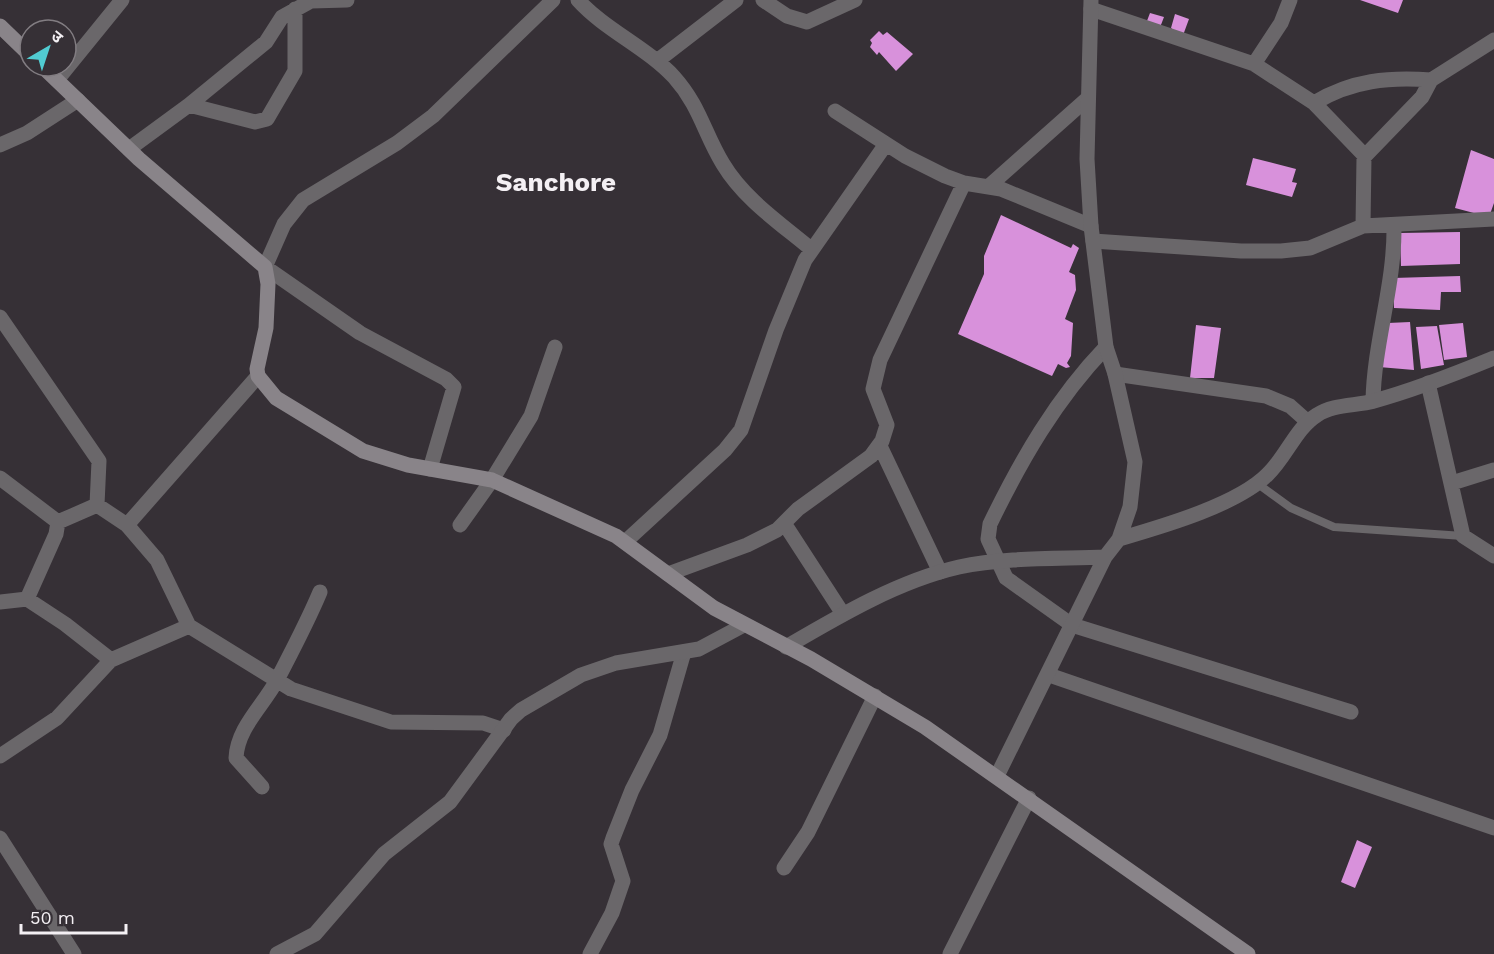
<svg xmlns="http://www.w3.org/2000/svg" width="1494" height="954" viewBox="0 0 1494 954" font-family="'Work Sans','Noto Sans Devanagari',sans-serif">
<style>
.building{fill:#d891db}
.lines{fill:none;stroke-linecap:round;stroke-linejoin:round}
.service{stroke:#6a676a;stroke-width:8}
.minor{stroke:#6a676a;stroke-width:15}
.tertiary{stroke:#6a676a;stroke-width:15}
.secondary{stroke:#898489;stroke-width:15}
.labels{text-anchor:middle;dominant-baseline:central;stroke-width:6;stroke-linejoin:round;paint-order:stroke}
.district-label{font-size:26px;font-weight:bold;fill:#f4f0f4;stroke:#363036}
</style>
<rect width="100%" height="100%" fill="#363036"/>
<path class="building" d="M1360 0H1403L1398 13Z
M1150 13 1164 17 1159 30 1145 26Z
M1175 14 1189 19 1182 38 1171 28Z
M879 31 883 35 887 32 913 54 896 71 879 52 877 55 870 47 872 43 870 40Z
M1471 150 1494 159V203L1489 217 1455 208Z
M1253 158 1296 169 1292 182 1297 183 1292 197 1246 185Z
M1001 215 1071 248 1073 244 1079 248 1069 272 1075 275 1076 290 1065 319 1073 323 1071 356 1067 363 1070 367 1066 368 1058 364 1052 376 958 334 984 274V256Z
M1460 232V264L1401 266 1400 233Z
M1460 276 1461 292H1441L1440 310 1394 308 1393 278Z
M1410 322 1414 370 1379 367 1388 323Z
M1463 323 1467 357 1444 360 1439 325Z
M1196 325 1221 328 1214 378H1190Z
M1437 326 1444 365 1421 369 1416 327Z
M1357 840 1372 847 1355 888 1341 882Z"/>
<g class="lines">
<path class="service" d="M1258 484 1291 508 1334 527 1463 536"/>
<path class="minor" d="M578 0C605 30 646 47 674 77 700 106 704 133 723 164 744 199 780 223 811 249
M763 0 787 16 807 22 855 0
M1091 9 1254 64 1314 103 1365 156
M657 61 736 0
M1254 64 1281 23 1290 0
M57 80 122 0
M1314 103C1352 80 1389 77 1431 80
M189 105 255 122 267 119 295 71V9
M835 111 905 156 945 176 964 183 1001 189 1091 226
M0 145 27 133 78 100
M129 149 189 105 266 42 282 17 311 1 347 0
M989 186 1088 98
M1363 226 1364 157 1422 97 1431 80 1494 40
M1093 241 1241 251H1281L1310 248 1363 226 1494 219
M0 317 99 461 97 505
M1106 347C1056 399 1021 460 990 524L988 539 1006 578 1072 625 1351 712
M1115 374 1266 396 1290 406 1308 422
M1428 383 1463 536 1494 556
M1373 401C1374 342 1395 285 1394 225
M880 446 940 572
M430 469 454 387 446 379 360 333 265 267 284 224 303 200 397 143 433 116 553 0
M0 478 58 522
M1452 483 1494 470
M97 505 127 525 157 560 189 626 291 689 391 722 483 723 504 730
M58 522 97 505
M784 523 843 614
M127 525 258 376
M460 525 492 480 531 416 555 347
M625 542 725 450 741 430 776 330 805 260 886 144
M668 574 747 545 777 530 798 509 871 456 882 441 887 425 873 389 880 360 964 183
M27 599 56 534 58 522
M0 602 27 599 65 624 111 660
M1049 675 1494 828
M0 756 57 718 111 660 189 626
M262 787 236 758C237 728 263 706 277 680 292 651 307 623 320 592
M0 838 74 954
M784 868 808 832 875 696
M590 954 612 913 623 881 611 844 613 838 632 790 660 735 684 652
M950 954 1029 798"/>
<path class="tertiary" d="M1119 539C1160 527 1238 505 1268 474 1286 457 1296 428 1317 415 1333 404 1356 406 1374 401 1415 390 1455 374 1494 358
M786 647C839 616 898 581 959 567 1006 557 1057 559 1105 557
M997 776 1105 557 1119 539 1130 507 1135 462 1115 374 1106 347 1091 226 1087 159 1091 0
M277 954 315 934 384 854 450 802 511 719 521 710 581 675 616 663 699 649 744 625"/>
<path class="secondary" d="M0 26 30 55
M42 66 139 159 265 267 268 284 266 328 257 369 258 376 276 398 363 451 408 465 492 480 616 536 714 608 811 659 925 727 1248 954"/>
</g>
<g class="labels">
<g class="district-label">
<text x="556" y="182">Sanchore</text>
</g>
</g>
<g transform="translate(48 48) rotate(39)"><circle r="28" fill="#363036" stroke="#827d82" stroke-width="1.5"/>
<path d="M0-4.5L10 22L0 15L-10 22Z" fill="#51ccd2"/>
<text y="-9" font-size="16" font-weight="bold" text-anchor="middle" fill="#f4f0f4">उ</text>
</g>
<path d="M21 924v9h105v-9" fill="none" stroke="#f4f0f4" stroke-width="3"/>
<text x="30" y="924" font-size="18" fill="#f4f0f4" stroke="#363036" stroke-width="4.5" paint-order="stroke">50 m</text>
</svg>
